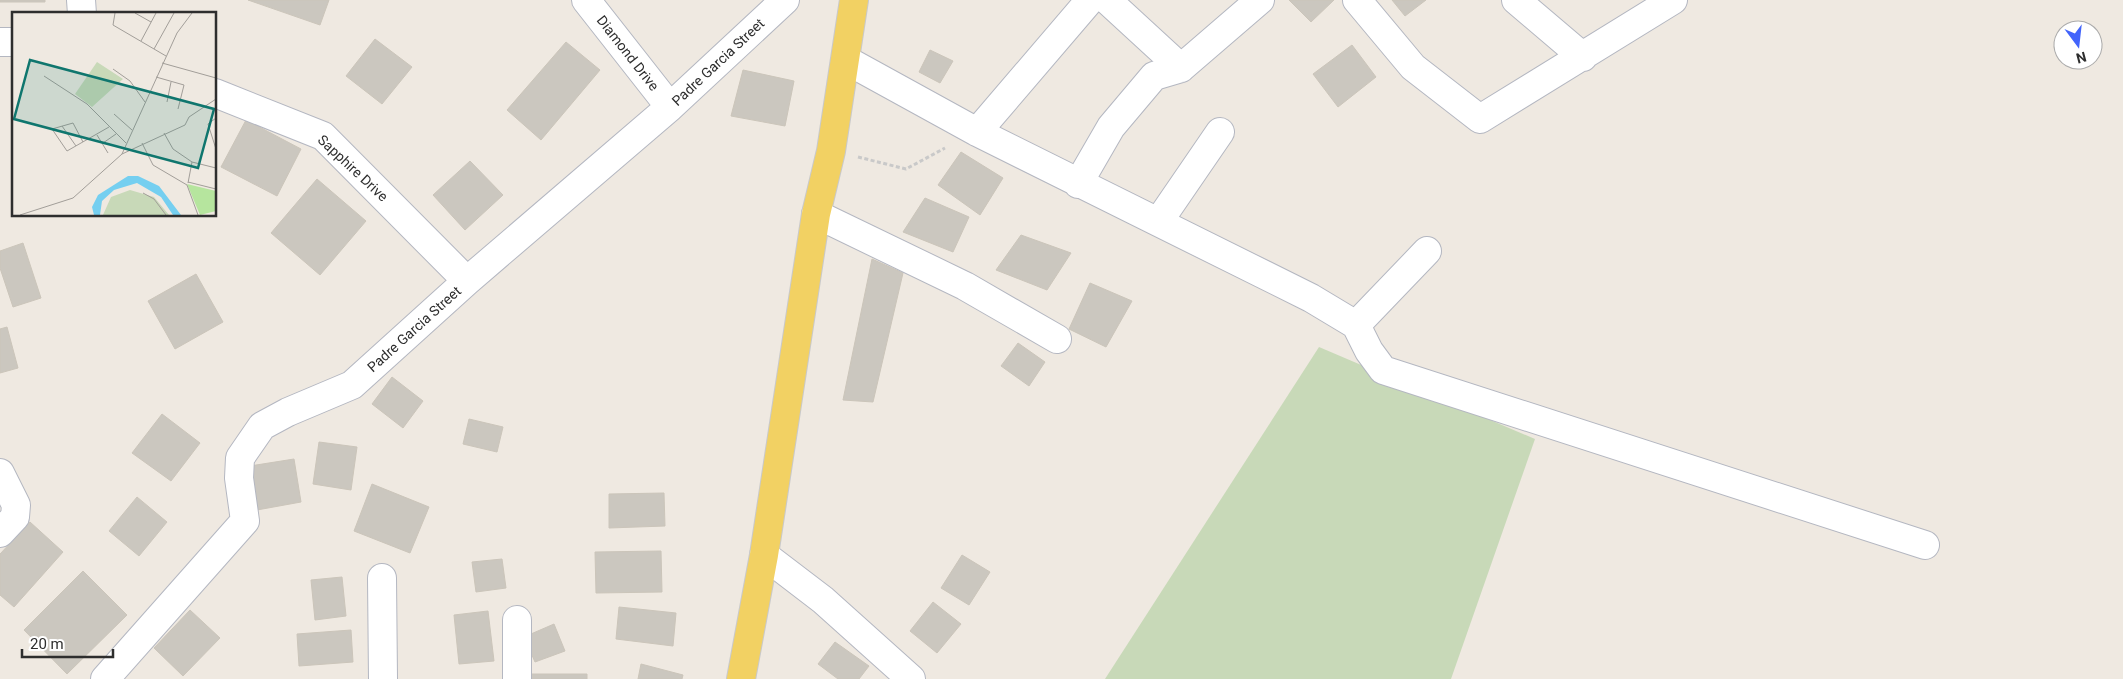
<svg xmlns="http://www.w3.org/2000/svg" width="2123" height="679" viewBox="0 0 2123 679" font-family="Roboto,sans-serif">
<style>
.cemetery{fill:#c8d9b8}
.building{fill:#cbc7bf;stroke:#cbc5ba}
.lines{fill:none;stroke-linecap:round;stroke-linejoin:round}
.minor-casing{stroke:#b4b7c1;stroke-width:30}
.major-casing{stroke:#c9c9c9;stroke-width:30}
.path{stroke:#c9c9c9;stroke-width:3;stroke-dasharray:4 2.5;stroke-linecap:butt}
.minor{stroke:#fff;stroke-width:28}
.major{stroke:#f2d163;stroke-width:28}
.labels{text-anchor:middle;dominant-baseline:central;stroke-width:5;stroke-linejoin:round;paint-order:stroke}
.street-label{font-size:14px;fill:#2e2e2e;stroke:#fff}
.inset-road{fill:none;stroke:#a29e99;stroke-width:1}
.view{fill:#0f766e;fill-opacity:0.15;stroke:#0f766e;stroke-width:2.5}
.inset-edge{fill:none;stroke:#2e2e2e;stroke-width:2.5}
</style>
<rect width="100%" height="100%" fill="#efe9e1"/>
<path class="cemetery" d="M1319 347 1535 439 1451 679H1105Z"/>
<path class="building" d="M0 0H45V2H0Z
M248 0H329L320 25Z
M1289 0H1334L1311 22Z
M1392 0H1426L1405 16Z
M375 39 412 67 382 104 346 76Z
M566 42 600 70 541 140 507 110Z
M1352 45 1376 77 1338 107 1313 74Z
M930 50 953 61 940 83 919 72Z
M743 70 794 81 785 126 731 116Z
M246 120 301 149 277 196 221 167Z
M961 152 1003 178 980 215 938 185Z
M470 161 503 195 465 230 433 195Z
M317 179 366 221 320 275 271 233Z
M925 198 969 217 953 252 903 232Z
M1021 235 1071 253 1047 290 996 270Z
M23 243 41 298 13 307 0 268V251Z
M872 259 903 273 873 402 843 400Z
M196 274 223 322 175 349 148 301Z
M1090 283 1132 301 1106 347 1069 329Z
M7 327 18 368 0 373V329Z
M1018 343 1045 362 1029 386 1001 366Z
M392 377 423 401 403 428 372 404Z
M162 414 200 443 171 481 132 453Z
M469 419 503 427 497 452 463 444Z
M319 442 357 447 351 490 313 484Z
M294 459 301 502 257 510 250 466Z
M372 484 429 507 410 553 354 531Z
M664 493 665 526 609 528V494Z
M137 497 167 522 139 556 109 531Z
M30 522 63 552 14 607 0 595V554Z
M661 551 662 592 596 593 595 552Z
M962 555 990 572 969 605 941 588Z
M502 559 506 588 476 592 472 562Z
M83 571 127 615 67 674 24 630Z
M342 577 346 616 315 620 311 580Z
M933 602 961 624 937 653 910 631Z
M619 607 676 613 673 646 616 639Z
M190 610 220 638 183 676 154 648Z
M488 611 494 661 459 664 454 615Z
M554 624 565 651 535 662 524 637Z
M351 630 353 662 299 666 297 634Z
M835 642 869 666 859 679H838L818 664Z
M641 664 683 675 682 679H638Z
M526 674H587V679H526Z"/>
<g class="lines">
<g class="minor-casing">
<path id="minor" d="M81 0 82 14
M586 0 670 107
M1107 0 1181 68
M1357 0 1413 67 1480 119 1673 0
M1516 0 1583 57
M0 42H14
M846 60 977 132 1311 298 1356 325 1369 351 1383 370 1925 545
M215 93 323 136 467 281
M977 132 1090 0
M1078 184 1111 127 1154 76 1181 68 1260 0
M816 214 965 286 1057 339
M1159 221 1220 132
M1356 325 1427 251
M0 473 16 505 15 517 0 533
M764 555 823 600 911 679
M382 578 383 679
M105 679 245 521 239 478 240 458 262 426 288 412 352 385 467 281 670 107 785 0
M517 679V620"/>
</g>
<g class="major-casing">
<path id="major" d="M741 679 764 555 816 214 831 151 854 0"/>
</g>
<path class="path" d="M858 157 906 169 945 148"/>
<use href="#minor" class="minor"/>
<use href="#major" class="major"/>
</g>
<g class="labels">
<g class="street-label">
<text transform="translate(628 53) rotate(52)">Diamond Drive</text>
<text transform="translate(718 62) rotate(-43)">Padre Garcia Street</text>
<text transform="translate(353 168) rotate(43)">Sapphire Drive</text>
<text transform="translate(414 329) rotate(-42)">Padre Garcia Street</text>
</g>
</g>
<g transform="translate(12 12)">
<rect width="204" height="204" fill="#efe9e1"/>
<path d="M175 172 204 179V199L188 203Z" fill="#b6e59e"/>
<path d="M85 50 111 67 80 95 63 82ZM118 178 142 185 157 203H91L99 185Z" fill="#c8d9b8"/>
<path d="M116 164H126L147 174 169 203H161L149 185 125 171 102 178 90 189 88 203H82L80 195 86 183Z" fill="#75cff0"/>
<path class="inset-road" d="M103 1 101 13 154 44M123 1 139 10M129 29 144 1M142 37 162 1M150 51 204 66M101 57 118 69 133 90M32 64 75 92 114 131M144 65 172 73 166 97M155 90 159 70M102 102 120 118M204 106 196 112 204 137M50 114 64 134M152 121 161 137 180 150 204 156M85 123 96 141M71 130 61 111 40 117 55 139 97 115M91 131 104 122M130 131 141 153 175 173 186 203M110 142 173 113 177 105 204 87M176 170 204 177M176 171 180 150M131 181 142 187 154 203M8 203 61 186 110 142 165 21 180 1"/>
<path class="view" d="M18 48 202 97 186 156 2 107Z"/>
<rect width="204" height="204" class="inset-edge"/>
</g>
<g transform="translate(2078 45) rotate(165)"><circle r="24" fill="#ffffff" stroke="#ababab"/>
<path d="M0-4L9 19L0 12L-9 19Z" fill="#4264fb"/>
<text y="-8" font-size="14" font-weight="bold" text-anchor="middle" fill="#2e2e2e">N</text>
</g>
<path d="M22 649v8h91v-8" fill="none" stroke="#2e2e2e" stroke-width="2.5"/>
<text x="30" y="649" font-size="15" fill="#2e2e2e" stroke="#ffffff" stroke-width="4" paint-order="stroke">20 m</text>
</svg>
